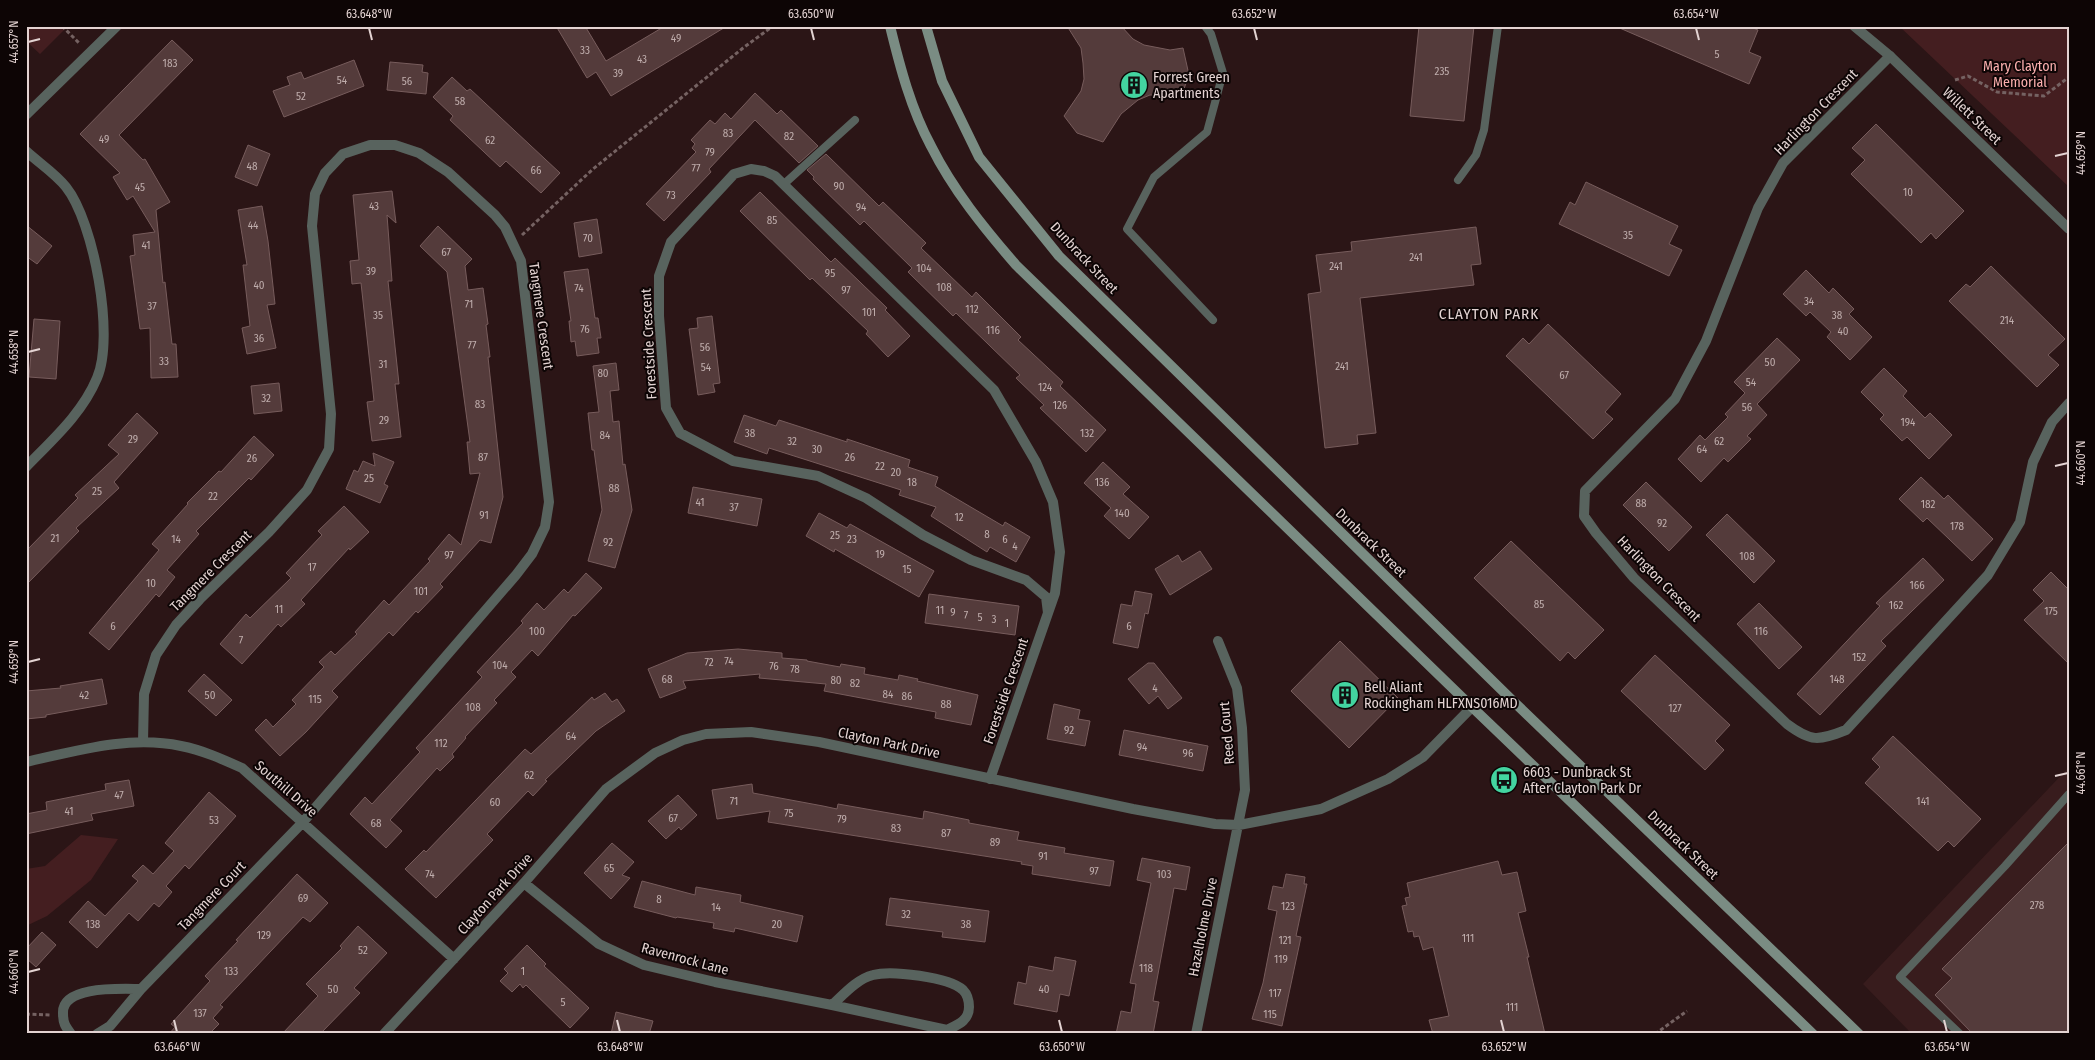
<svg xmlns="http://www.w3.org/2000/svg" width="2095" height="1060" viewBox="0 0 2095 1060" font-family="'Fira Sans Condensed',sans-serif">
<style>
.built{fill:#381c1d}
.green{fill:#441e20}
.building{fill:#543b3b;stroke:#775c5c}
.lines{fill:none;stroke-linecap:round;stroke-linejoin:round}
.path{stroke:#756262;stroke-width:3;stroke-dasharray:4 2.5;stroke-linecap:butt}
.service{stroke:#58635e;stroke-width:8}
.minor{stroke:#58635e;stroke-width:10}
.tertiary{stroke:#58635e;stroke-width:10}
.secondary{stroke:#7a8c83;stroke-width:10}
.ticks{fill:none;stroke:#e3d3d2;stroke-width:2}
.labels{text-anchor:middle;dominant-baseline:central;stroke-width:4;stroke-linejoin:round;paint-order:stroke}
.number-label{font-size:11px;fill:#bfadac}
.park-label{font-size:14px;fill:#fbafae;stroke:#0d0505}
.poi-label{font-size:14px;fill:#e3d3d2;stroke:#0d0505;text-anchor:start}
.street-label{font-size:14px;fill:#e3d3d2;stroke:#0d0505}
.neighbourhood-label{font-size:15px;letter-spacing:1px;fill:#e3d3d2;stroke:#0d0505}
.neatline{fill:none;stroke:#e3d3d2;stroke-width:2}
.ticks-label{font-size:12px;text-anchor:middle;fill:#e3d3d2}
</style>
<rect width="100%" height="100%" fill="#2b1516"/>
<path class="built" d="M2069 767V1034H1912L1863 984Z"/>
<path class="green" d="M26 26H68L40 54 26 41Z
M1899 26H2069V187Z
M81 835 118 839 91 880 47 916 26 926V869L45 866Z"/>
<path class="building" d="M556 26H585L606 61 665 26H727L611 96 596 72 587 78Z
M1067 26H1121L1133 39 1144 45 1170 50 1183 48 1189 75 1181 97 1150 95 1138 100 1121 114 1103 142 1077 133 1064 116 1081 91 1084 79 1083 63 1081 48Z
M1419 26H1474L1464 121 1410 116Z
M1615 26H1748L1758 30 1749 52 1761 57 1749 84Z
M172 40 193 60 119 135 143 160 145 159 170 202 156 210 163 283 165 282 172 344H176L178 377 151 378 150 328 140 329 130 256 135 255 133 235 155 232 133 196 127 200 113 177 120 173 80 134Z
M354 60 364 86 284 117 273 91 290 85 287 77 301 72 304 79Z
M390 62 423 65 422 72 428 73 426 94 387 90Z
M452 77 467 91 470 89 560 173 541 193 506 161 500 167 450 120 453 116 433 97Z
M755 93 777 114 781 110 818 146 799 163 755 120 709 169 711 172 664 221 646 204 696 152 692 148 695 144 691 140 710 120 715 124 725 113 731 119Z
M1876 124 1964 211 1936 239 1931 233 1921 243 1851 174 1865 160 1852 148Z
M248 145 270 154 257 186 235 177Z
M826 154 879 206 883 202 926 243 921 248 972 297 976 292 1021 337 1018 340 1063 382 1060 386 1106 430 1086 452 1040 408 1044 405 1016 378 1020 375 956 313 953 316 908 272 912 268 864 221 860 225 813 179 814 177 807 170Z
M1586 182 1678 226 1669 244 1682 250 1669 276 1559 224 1570 202 1575 205Z
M392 191 396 223 387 215 392 281H388L399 384H395L401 437 372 441 367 402 374 401 361 283 352 284 350 261 359 260 353 195Z
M760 192 831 262 835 258 887 308 885 310 910 336 888 357 866 334 868 331 812 278 810 280 740 211Z
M262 206 268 241 275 304 267 305 276 348 247 354 242 328 250 326 243 265H247L238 210Z
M597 219 602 253 579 257 574 223Z
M26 225 52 246 37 264 26 256Z
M438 226 472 259 465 266 468 290 483 288 488 324 486 325 490 357H488L503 497 491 543 480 540 440 584 443 587 418 613 416 611 393 636 389 632 332 691 338 697 306 732 280 756 255 730 266 719 273 727 296 704 292 700 324 667 319 662 331 651 335 655 357 634 355 632 384 600 389 605 430 561 428 559 449 534 461 545 480 473 470 474 467 442H470L447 272 420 246Z
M1476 227 1481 264 1471 265 1474 285 1360 298 1376 433 1357 435 1358 444 1325 448 1308 294 1321 292 1316 255 1352 251 1351 242Z
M1991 266 2065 339 2048 355 2059 365 2037 387 1949 301 1966 284 1970 287Z
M588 269 595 318H598L601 338H597L599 353 577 356 575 341 571 342 569 321H571L564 272Z
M1806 270 1829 293 1833 288 1854 309 1849 314 1872 337 1850 360 1827 337 1831 332 1810 312 1806 316 1783 294Z
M712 316 720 383 713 384 715 392 698 395 689 329 698 328 697 318Z
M34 319 60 321 56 379 29 377Z
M1548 324 1621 394 1605 412 1613 419 1593 439 1506 356 1523 338 1529 344Z
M1777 338 1800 360 1757 404 1767 415 1747 436 1751 439 1728 462 1724 458 1701 482 1678 459 1700 435 1705 440 1728 417 1725 414 1745 393 1734 382Z
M616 363 619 390 610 391 613 422 619 421 623 465 625 464 632 510 615 568 588 561 602 510 594 450H592L588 413 599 412 593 366Z
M1884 368 1907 391 1903 396 1925 418 1930 413 1952 435 1929 459 1907 437 1902 441 1880 419 1884 415 1861 392Z
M279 383 282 411 254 414 251 386Z
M137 413 158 433 114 482 119 488 76 528 79 531 26 585V551L78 498 75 495 119 454 108 445Z
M744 415 776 426 779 420 847 442V439L910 460 908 467 938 477 935 486 1003 526 1005 522 1030 537 1016 562 990 547 987 552 931 516 936 507 899 495 901 490 769 448 767 454 734 442Z
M254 436 274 455 251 480 249 478 196 531 199 534 167 570 175 577 159 597 156 594 109 650 89 633 159 550 152 544 188 504 187 503 219 471 221 472Z
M373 453 394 462 384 484 388 486 380 503 346 489 354 470 358 472 363 461 375 466Z
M1103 462 1130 487 1123 494 1149 517 1129 539 1104 516 1111 508 1084 483Z
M1921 477 1944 499 1948 495 1993 539 1972 561 1927 518 1923 522 1899 499Z
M1646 482 1692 527 1669 551 1623 505Z
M693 487 762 499 757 526 688 513Z
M344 506 369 532 350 550 349 548 301 600 305 604 281 627 278 624 242 664 220 644 246 614 250 618 291 578 286 573 322 535 318 531Z
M819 513 847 528 850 524 934 571 919 597 835 549 834 552 806 536Z
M1727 514 1775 561 1754 583 1706 535Z
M1511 541 1604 630 1575 659 1568 652 1560 661 1474 578Z
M1200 551 1212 569 1170 595 1155 569 1178 555 1182 562Z
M1923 558 1944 580 1881 641 1886 646 1820 715 1797 694 1880 606 1876 603Z
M2051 572 2069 590V664L2024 620 2044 601 2033 590Z
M586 573 602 588 575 616 573 615 538 656 532 650 511 672 516 677 494 700 497 703 465 737 466 738 452 754 454 757 440 771 437 768 390 820 402 831 386 848 350 814 365 797 372 804 420 752 416 748 482 677 477 672 523 623 521 621 537 603 544 610 564 589 568 593Z
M1135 591 1152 594 1148 614 1145 613 1138 648 1113 643 1121 604 1132 606Z
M929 594 1019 606 1015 635 925 623Z
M1759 603 1802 647 1779 669 1737 624Z
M1340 641 1398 698 1349 748 1291 691Z
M738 649 782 653V658L807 660V661L840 667 841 664 865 668 864 674 898 680 899 675 918 679 917 681 978 695 971 725 935 718 936 712 824 691 826 684 759 678 760 674 683 681 686 688 660 698 648 669 687 653Z
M1655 655 1730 725 1715 741 1724 750 1705 770 1621 691Z
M1148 663H1154L1182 698 1168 709 1158 696 1149 704 1128 679Z
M204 674 232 700 216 716 188 691Z
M102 679 107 704 46 715V717L26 719V691L61 688 60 686Z
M605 693 612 702 617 699 625 711 596 731 545 780 547 781 533 796 528 791 487 834 493 840 436 898 405 869 424 850 426 852 525 749 531 754 592 697 594 700Z
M1054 704 1080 710 1078 719 1090 721 1085 746 1047 739Z
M1124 730 1208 746 1203 771 1119 755Z
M1893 736 1981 819 1954 847 1948 841 1938 851 1865 783 1880 767 1872 759Z
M129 780 134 806 91 814 93 820 26 834V814L47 810 46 802 106 790 105 784Z
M752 784 753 793 823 806 837 809 838 804 923 819 924 811 969 820V823L1019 832 1017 840 1065 848 1064 853 1114 861 1110 886 1032 874 1033 866 1021 864 1022 862 768 822 770 811 717 819 712 790Z
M209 792 236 816 189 869 185 865 166 886 172 892 159 907 154 903 138 921 129 913 97 948 69 922 88 901 105 916 138 881 132 876 143 865 153 874 174 851 165 843Z
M678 795 697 815 681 830 679 827 666 839 648 821Z
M2069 842V1034H1973L1935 995 1952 978 1942 969Z
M612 843 634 862 622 875 630 878 611 899 584 873Z
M1142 858 1190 867 1186 890 1174 888 1153 1001 1159 1002 1153 1034H1116L1121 1011 1131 1013 1136 984 1130 983 1151 883 1137 880Z
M1498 861 1502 875 1517 872 1526 911 1518 913 1529 957H1527L1545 1034H1433L1429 1020 1449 1016 1433 947 1423 950 1419 936 1414 937 1413 931 1408 932 1402 906 1407 905 1405 898 1410 897 1407 883Z
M297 874 328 903 310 922 303 917 220 1005 223 1007 213 1018 219 1024 209 1034H169L175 1027 171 1024 210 981 205 976 238 941 236 940Z
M1286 874 1305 877 1304 884H1307L1296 936 1301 937 1282 1026 1252 1019 1263 983 1277 911 1268 909 1273 886 1283 888Z
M642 881 695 895 696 887 741 895 740 902 803 916 797 942 735 928 734 932 713 928 714 923 677 917 676 918 634 907Z
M890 898 989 911 985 942 942 937 943 932 886 925Z
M358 926 387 953 354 988 360 993 320 1034H282L318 996 306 984 342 948 340 946Z
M42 932 56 945 36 967 26 958V949Z
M527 945 546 964 544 966 589 1008 570 1028 526 985 523 988 520 984 512 992 500 981 508 973 504 969Z
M1055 957 1076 961 1069 996 1060 994 1057 1012 1014 1004 1018 982 1026 984 1029 966 1053 971Z
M616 1012 653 1021 649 1034H611Z"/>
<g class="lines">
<path class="path" d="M62 26 80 44
M1955 80 1968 76 1997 92 2044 96 2069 77
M522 235 593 169 743 48 773 26
M26 1014 50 1015
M1655 1034 1687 1011"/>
<path class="service" d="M1205 26 1211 34 1223 73 1207 132 1154 177 1127 229 1213 320
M1458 180 1476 155 1484 130 1498 26
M784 184 855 120
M1960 1034 1900 977 2005 866 2069 794"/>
<path class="minor" d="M1890 56 1783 163 1758 208 1706 341 1675 399 1585 491 1584 516 1596 533 1634 578 1787 724C1811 742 1818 741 1846 730L1988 575 2020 522 2033 462 2052 422 2069 403
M26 151C39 163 56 174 66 187 94 222 115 337 97 378 82 414 52 440 26 467
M26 762C76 751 129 735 181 746 202 750 222 759 242 768L454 959
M990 779 1055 593 1060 552 1053 502 1036 462 994 390 775 176 764 171 751 169 734 174 671 242 659 276V316L666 408 680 433 733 461 818 476 866 498 923 535 971 560 1026 580 1046 597 1048 613
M524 883 599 944 644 965 715 982 832 1005 947 1030C957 1025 969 1021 969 1007 969 1001 968 995 963 990 949 977 891 970 873 975 857 979 844 994 832 1005
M71 1034C65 1026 63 1023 63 1013 62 985 122 989 141 989
M97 1034 110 1026 141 989 303 822 516 575 532 554 545 527 549 502 521 261 505 227 495 215 448 172 419 153 395 145H370L343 154 325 173 315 194 312 226 331 414 329 449 307 490 269 532 200 599 176 625 156 655 144 694 143 742
M384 1034 524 883 606 789 655 753 683 740 706 734 751 732 819 742 1133 809 1215 824 1239 825 1321 809 1388 779 1423 757 1472 707
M1196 1034 1245 790 1242 728 1237 688 1218 641"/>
<path class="tertiary" d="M1854 26 1890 56 2069 229
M26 115 117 26"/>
<path class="secondary" d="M890 26C900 67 911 109 931 146 953 190 984 228 1016 265L1472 707 1813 1034
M926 26 942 81 979 157 1059 256 1514 702 1859 1034"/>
</g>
<path class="ticks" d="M369 28 372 40M811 28 814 40M1254 28 1257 40M1696 28 1699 40M28 42 40 39M2055 156 2068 153M28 352 40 349M2055 466 2068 463M28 662 40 659M2055 776 2068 773M28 972 40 969M174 1020 177 1032M617 1020 620 1032M1059 1020 1062 1032M1501 1020 1504 1032M1944 1020 1947 1032"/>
<defs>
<g id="building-disc" transform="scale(1.4375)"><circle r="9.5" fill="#43d4a0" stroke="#0d0505"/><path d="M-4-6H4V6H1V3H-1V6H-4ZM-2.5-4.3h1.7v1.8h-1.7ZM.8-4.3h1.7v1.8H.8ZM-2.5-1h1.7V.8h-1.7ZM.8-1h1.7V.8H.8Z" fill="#111"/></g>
<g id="bus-disc" transform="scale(1.4375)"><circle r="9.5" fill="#43d4a0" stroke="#0d0505"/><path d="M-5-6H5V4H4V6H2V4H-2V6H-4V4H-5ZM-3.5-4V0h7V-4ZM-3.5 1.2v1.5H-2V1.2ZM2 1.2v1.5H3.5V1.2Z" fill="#111"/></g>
</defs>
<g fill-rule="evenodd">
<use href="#building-disc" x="1134" y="85"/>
<use href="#building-disc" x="1345" y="695"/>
<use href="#bus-disc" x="1504" y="780"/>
</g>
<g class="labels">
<g class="number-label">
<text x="676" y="38">49</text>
<text x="585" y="50">33</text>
<text x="1717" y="54">5</text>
<text x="642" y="59">43</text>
<text x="170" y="63">183</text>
<text x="1442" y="71">235</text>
<text x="618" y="73">39</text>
<text x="342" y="80">54</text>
<text x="407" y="81">56</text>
<text x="301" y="96">52</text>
<text x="460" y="101">58</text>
<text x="728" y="133">83</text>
<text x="789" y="136">82</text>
<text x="104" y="139">49</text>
<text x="490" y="140">62</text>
<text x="710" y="152">79</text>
<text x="252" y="166">48</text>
<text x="696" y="168">77</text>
<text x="536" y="170">66</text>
<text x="839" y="186">90</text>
<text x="140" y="187">45</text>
<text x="1908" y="192">10</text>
<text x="671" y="195">73</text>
<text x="374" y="206">43</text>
<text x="861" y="207">94</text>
<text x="772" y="220">85</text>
<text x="253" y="225">44</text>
<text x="1628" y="235">35</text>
<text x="588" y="238">70</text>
<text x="146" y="245">41</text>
<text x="446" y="252">67</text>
<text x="1416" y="257">241</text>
<text x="1336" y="266">241</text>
<text x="924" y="268">104</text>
<text x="371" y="271">39</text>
<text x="830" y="273">95</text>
<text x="259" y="285">40</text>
<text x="944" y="287">108</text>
<text x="579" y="288">74</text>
<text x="846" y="290">97</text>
<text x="1809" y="301">34</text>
<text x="469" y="304">71</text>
<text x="152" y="306">37</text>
<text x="972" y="309">112</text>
<text x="869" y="312">101</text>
<text x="378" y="315">35</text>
<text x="1837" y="315">38</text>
<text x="2007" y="320">214</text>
<text x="585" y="329">76</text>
<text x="993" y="330">116</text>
<text x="1843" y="331">40</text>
<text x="259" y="338">36</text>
<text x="472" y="345">77</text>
<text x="705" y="347">56</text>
<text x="164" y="361">33</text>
<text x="1770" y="362">50</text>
<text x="383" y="364">31</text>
<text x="1342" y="366">241</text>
<text x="706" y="367">54</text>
<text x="603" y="373">80</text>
<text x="1564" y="375">67</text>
<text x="1751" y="382">54</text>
<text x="1045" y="387">124</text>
<text x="266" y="398">32</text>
<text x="480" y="404">83</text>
<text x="1060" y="405">126</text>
<text x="1747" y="407">56</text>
<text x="384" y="420">29</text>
<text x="1908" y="422">194</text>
<text x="750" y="433">38</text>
<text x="1087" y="433">132</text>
<text x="605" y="435">84</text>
<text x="133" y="439">29</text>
<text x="792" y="441">32</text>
<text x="1719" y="441">62</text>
<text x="817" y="449">30</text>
<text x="1702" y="449">64</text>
<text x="483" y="457">87</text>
<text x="850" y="457">26</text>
<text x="252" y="458">26</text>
<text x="880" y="466">22</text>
<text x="896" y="472">20</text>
<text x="369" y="478">25</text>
<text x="912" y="482">18</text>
<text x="1102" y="482">136</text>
<text x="614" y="488">88</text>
<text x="97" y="491">25</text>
<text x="213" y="496">22</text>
<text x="700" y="502">41</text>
<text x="1641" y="503">88</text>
<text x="1928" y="504">182</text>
<text x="734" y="507">37</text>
<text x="1122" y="513">140</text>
<text x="484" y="515">91</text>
<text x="959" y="517">12</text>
<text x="1662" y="523">92</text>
<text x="1957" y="526">178</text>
<text x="987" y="534">8</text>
<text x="835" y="535">25</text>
<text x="55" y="538">21</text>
<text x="176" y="539">14</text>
<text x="852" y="539">23</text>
<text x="1005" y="539">6</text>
<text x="608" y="542">92</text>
<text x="1015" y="546">4</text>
<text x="880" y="554">19</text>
<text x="449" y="555">97</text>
<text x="1747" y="556">108</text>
<text x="312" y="567">17</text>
<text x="907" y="569">15</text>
<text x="151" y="583">10</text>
<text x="1917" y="585">166</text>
<text x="421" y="591">101</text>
<text x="1539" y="604">85</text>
<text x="1896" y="605">162</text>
<text x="279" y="609">11</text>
<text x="940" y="610">11</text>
<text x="2051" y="611">175</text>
<text x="953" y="612">9</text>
<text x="966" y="615">7</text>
<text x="980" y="617">5</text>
<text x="994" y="619">3</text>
<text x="1007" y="623">1</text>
<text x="113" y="626">6</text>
<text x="1129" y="626">6</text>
<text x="537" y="631">100</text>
<text x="1761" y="631">116</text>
<text x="241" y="640">7</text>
<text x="1859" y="657">152</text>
<text x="729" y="661">74</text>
<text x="709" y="662">72</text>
<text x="500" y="665">104</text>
<text x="774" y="666">76</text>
<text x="795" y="669">78</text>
<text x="667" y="679">68</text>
<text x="1837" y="679">148</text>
<text x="836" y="680">80</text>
<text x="855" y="683">82</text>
<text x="1155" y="688">4</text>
<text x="888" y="694">84</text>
<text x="84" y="695">42</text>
<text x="210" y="695">50</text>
<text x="907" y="696">86</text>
<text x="315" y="699">115</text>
<text x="946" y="704">88</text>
<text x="473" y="707">108</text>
<text x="1675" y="708">127</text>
<text x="1069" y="730">92</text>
<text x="571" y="736">64</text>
<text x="441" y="743">112</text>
<text x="1142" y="747">94</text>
<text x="1188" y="753">96</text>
<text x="529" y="775">62</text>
<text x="119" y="795">47</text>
<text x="734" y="801">71</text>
<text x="1923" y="801">141</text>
<text x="495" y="802">60</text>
<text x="69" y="811">41</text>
<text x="789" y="813">75</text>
<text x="673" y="818">67</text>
<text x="842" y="819">79</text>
<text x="214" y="820">53</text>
<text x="376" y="823">68</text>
<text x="896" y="828">83</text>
<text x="946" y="833">87</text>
<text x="995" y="842">89</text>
<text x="1043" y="856">91</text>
<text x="609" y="868">65</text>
<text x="1094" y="871">97</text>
<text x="430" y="874">74</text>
<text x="1164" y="874">103</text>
<text x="303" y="898">69</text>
<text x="659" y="899">8</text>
<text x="2037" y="905">278</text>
<text x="1288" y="906">123</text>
<text x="716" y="907">14</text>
<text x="906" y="914">32</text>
<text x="93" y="924">138</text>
<text x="777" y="924">20</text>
<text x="966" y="924">38</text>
<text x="264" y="935">129</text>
<text x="1468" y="938">111</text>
<text x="1285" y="940">121</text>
<text x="363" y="950">52</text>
<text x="1281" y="959">119</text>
<text x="1146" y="968">118</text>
<text x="231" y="971">133</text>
<text x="523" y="971">1</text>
<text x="333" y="989">50</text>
<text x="1044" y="989">40</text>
<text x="1275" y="993">117</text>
<text x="563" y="1002">5</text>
<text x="1512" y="1007">111</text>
<text x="200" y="1013">137</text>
<text x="1270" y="1014">115</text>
</g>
<g class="park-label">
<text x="2020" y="66">Mary Clayton<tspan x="2020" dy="16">Memorial</tspan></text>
</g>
<g class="poi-label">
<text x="1153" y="77">Forrest Green<tspan x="1153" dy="16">Apartments</tspan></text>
<text x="1364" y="687">Bell Aliant<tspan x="1364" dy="16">Rockingham HLFXNS016MD</tspan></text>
<text x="1523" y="772">6603 - Dunbrack St<tspan x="1523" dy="16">After Clayton Park Dr</tspan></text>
</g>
<g class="street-label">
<text transform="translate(1816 112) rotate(-46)">Harlington Crescent</text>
<text transform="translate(1972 116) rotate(44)">Willett Street</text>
<text transform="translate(1084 258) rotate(47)">Dunbrack Street</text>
<text transform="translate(541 316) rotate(82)">Tangmere Crescent</text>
<text transform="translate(649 344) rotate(-93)">Forestside Crescent</text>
<text transform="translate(1371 543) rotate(44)">Dunbrack Street</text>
<text transform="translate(211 571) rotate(-45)">Tangmere Crescent</text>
<text transform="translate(1659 579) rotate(46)">Harlington Crescent</text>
<text transform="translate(1006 691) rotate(-71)">Forestside Crescent</text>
<text transform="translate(1227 733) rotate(-95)">Reed Court</text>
<text transform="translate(889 743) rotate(12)">Clayton Park Drive</text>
<text transform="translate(286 789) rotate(41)">Southill Drive</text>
<text transform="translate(1683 845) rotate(44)">Dunbrack Street</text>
<text transform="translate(495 894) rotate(-48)">Clayton Park Drive</text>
<text transform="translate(212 896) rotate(-46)">Tangmere Court</text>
<text transform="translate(1203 927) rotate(-79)">Hazelholme Drive</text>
<text transform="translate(685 959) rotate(15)">Ravenrock Lane</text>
</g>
<g class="neighbourhood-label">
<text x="1489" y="314">CLAYTON PARK</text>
</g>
</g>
<rect width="2095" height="1060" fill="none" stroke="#0d0505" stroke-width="55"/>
<rect x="28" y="28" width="2040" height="1004" class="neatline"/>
<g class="ticks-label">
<text x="369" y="18">63.648°W</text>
<text x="811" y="18">63.650°W</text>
<text x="1254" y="18">63.652°W</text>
<text x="1696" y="18">63.654°W</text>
<text transform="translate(14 42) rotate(-90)" y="4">44.657°N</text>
<text transform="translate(2081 153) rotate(-90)" y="4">44.659°N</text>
<text transform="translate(14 352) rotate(-90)" y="4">44.658°N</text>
<text transform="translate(2081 463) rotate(-90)" y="4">44.660°N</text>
<text transform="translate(14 662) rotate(-90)" y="4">44.659°N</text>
<text transform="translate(2081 773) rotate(-90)" y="4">44.661°N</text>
<text transform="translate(14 972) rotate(-90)" y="4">44.660°N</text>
<text x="177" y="1051">63.646°W</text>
<text x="620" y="1051">63.648°W</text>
<text x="1062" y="1051">63.650°W</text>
<text x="1504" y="1051">63.652°W</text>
<text x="1947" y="1051">63.654°W</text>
</g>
</svg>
